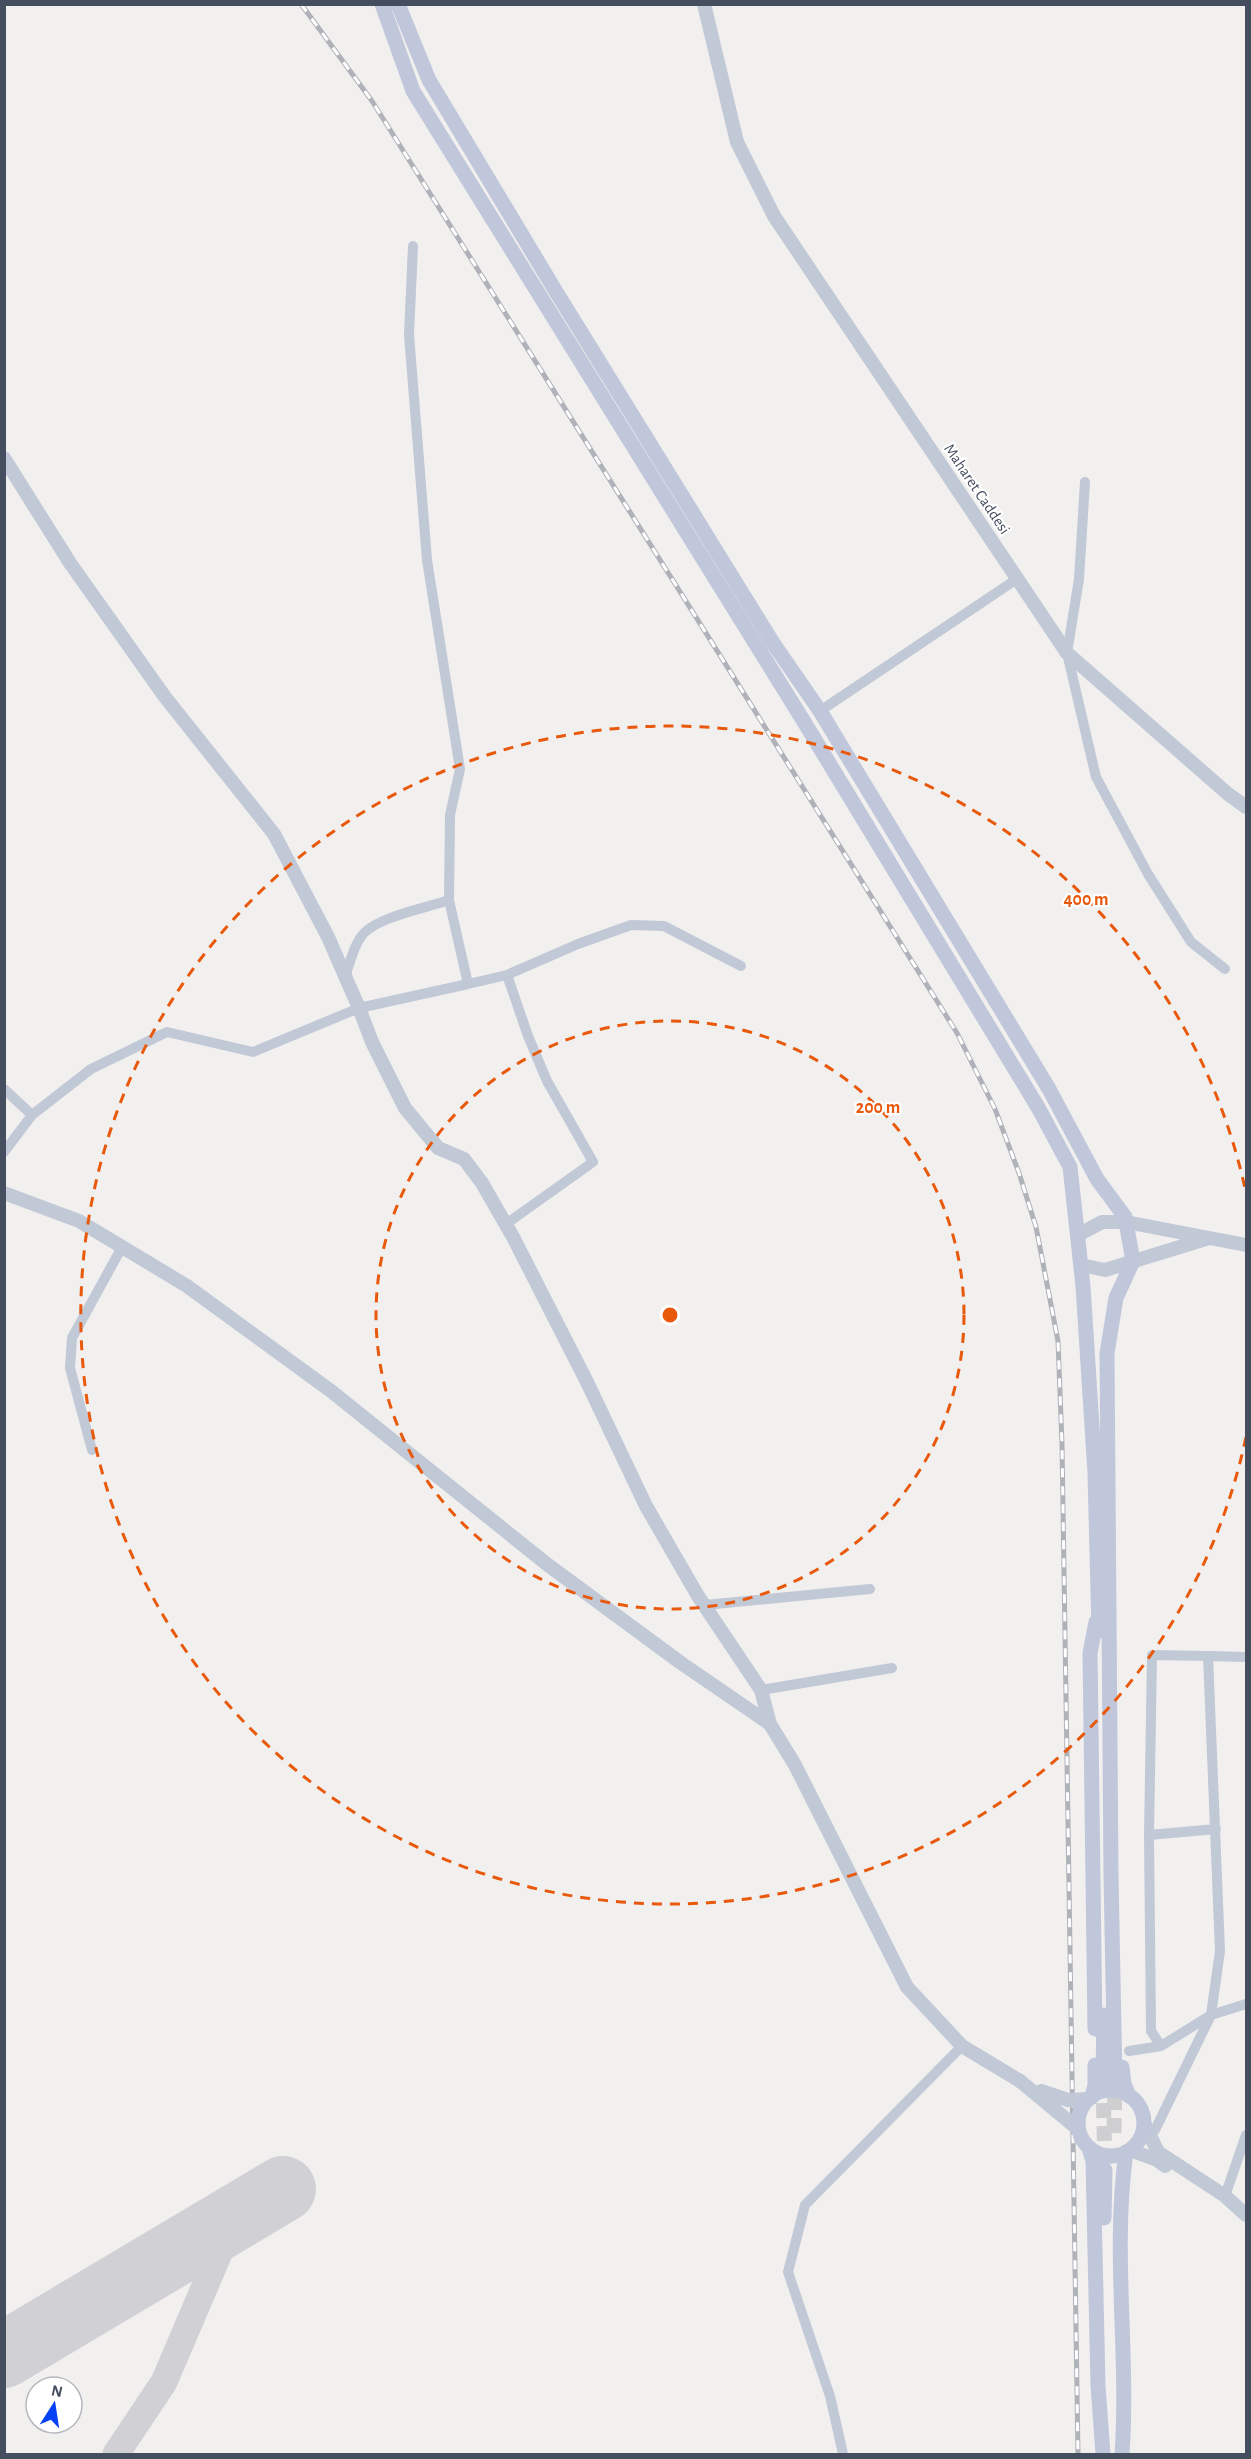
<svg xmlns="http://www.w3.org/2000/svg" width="1251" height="2459" viewBox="0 0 1251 2459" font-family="'Alegreya Sans',sans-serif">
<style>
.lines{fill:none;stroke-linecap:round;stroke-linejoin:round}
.taxiway{stroke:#d1d0d4;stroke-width:27}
.runway{stroke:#d1d0d4;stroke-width:66}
.secondary-tunnel{stroke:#cfcfd2;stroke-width:15;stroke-dasharray:15 8;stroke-linecap:butt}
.minor{stroke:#c1c8d6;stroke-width:10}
.tertiary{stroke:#c1c8d6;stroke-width:14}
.secondary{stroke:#c0c7da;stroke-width:15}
.rail-casing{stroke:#b0b2ba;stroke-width:5}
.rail{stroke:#fff;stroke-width:3;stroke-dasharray:9;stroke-linecap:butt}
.tertiary-bridge{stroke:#c1c8d6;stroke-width:14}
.secondary-bridge{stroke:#c0c7da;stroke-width:15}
.ring{fill:none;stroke:#e8590c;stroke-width:3;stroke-dasharray:10 8}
.labels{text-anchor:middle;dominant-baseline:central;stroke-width:4.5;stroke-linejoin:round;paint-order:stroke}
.street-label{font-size:16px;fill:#454e5f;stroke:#fff}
.centre{fill:#e8590c;stroke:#fff;stroke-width:3}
.ring-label{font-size:18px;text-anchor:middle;font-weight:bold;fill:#e8590c;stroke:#fff;stroke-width:4.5;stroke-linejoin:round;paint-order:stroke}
</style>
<rect width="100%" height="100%" fill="#f2efef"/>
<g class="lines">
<path class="taxiway" d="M116 2454 164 2382 234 2218"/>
<path class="runway" d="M4 2355 283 2189"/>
<path class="secondary-tunnel" d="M1103 2080 1105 2170
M1114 2133 1115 2080"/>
<path class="minor" d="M1085 482 1079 579 1067 653 1096 777 1148 874 1191 942 1225 969
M820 711 1017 579
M507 975 578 944 631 925 664 926 741 966
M345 977C350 963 354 944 364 933 379 917 426 908 449 900
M468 984 507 975 528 1036 547 1081 593 1162 506 1224
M4 1089 32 1115
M4 1152 32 1115 91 1069 167 1032 253 1052 359 1008 468 984 449 900 450 815 460 769 427 560 409 335 413 246
M92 1450 70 1368 72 1338 122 1247
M705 1605 870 1589
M1208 1656 1152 1655 1149 1835 1151 2031 1161 2046 1211 2015
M1246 1657 1208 1656 1220 1951 1211 2015 1246 2004
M761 1690 892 1668
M1149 1835 1216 1829
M1129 2051 1161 2046
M1155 2130 1211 2015
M1225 2196 1246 2135
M843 2454 830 2396 788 2272 805 2205 962 2046"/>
<path class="tertiary" d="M704 4 737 142 774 216 1067 653 1228 794 1246 807
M4 458 70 563 165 697 274 834 328 937 359 1008 372 1042 405 1108 438 1148 464 1159 482 1183 513 1237 587 1382 646 1506 698 1596 761 1690 770 1724
M4 1193 79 1221 187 1286 331 1391 548 1565 681 1663 770 1724 795 1765 907 1987 962 2046 1020 2081
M1078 1235 1102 1222H1126L1246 1245
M1081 1265 1105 1270 1209 1238
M1144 2123 1158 2152 1225 2196 1246 2215
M1130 2150 1157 2160 1165 2166"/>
<path class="secondary" d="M382 4 413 91 806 725 1039 1109 1070 1167 1083 1286 1095 1473 1099 1631
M398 4 429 80 555 290 773 643 820 711 1049 1089 1097 1179 1125 1217 1133 1261 1116 1298 1107 1353 1111 1877 1115 2080
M1095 2029 1090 1653 1096 1622
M1122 2067 1124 2084 1129 2096
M1103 2080 1104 2015
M1092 2097 1095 2085V2065
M1089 2148 1093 2161 1098 2385 1103 2454
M1104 2218 1105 2170
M1122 2454C1129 2354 1112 2252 1126 2152"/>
<g class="rail-casing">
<path id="rail" d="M301 4 372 101 409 160 957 1033 995 1109 1019 1173 1036 1227 1058 1341 1062 1444 1078 2454"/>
</g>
<use href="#rail" class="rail"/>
<path class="tertiary-bridge" d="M1020 2081 1078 2129
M1041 2091 1068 2100 1089 2099"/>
<path class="secondary-bridge" d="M1078 2123a33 33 0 1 1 66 0a33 33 0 1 1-66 0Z"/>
</g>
<g class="ring">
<circle cx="670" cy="1315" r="294"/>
<path d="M1246 1437A589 589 0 1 1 1246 1193"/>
</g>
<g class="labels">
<g class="street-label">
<text transform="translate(977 489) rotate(56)">Maharet Caddesi</text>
</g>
</g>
<circle cx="670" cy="1315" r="9" class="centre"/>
<g class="ring-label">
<text x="1086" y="905">400 m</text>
<text x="878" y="1113">200 m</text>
</g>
<rect width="1251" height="2459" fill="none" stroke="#454e5f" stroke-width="12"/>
<g transform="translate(54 2405) rotate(12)"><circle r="28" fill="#ffffff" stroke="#b5b8bf" stroke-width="1.5"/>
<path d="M0-4.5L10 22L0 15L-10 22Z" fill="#0641f5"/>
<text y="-9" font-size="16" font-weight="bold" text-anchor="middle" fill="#454e5f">N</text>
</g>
</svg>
